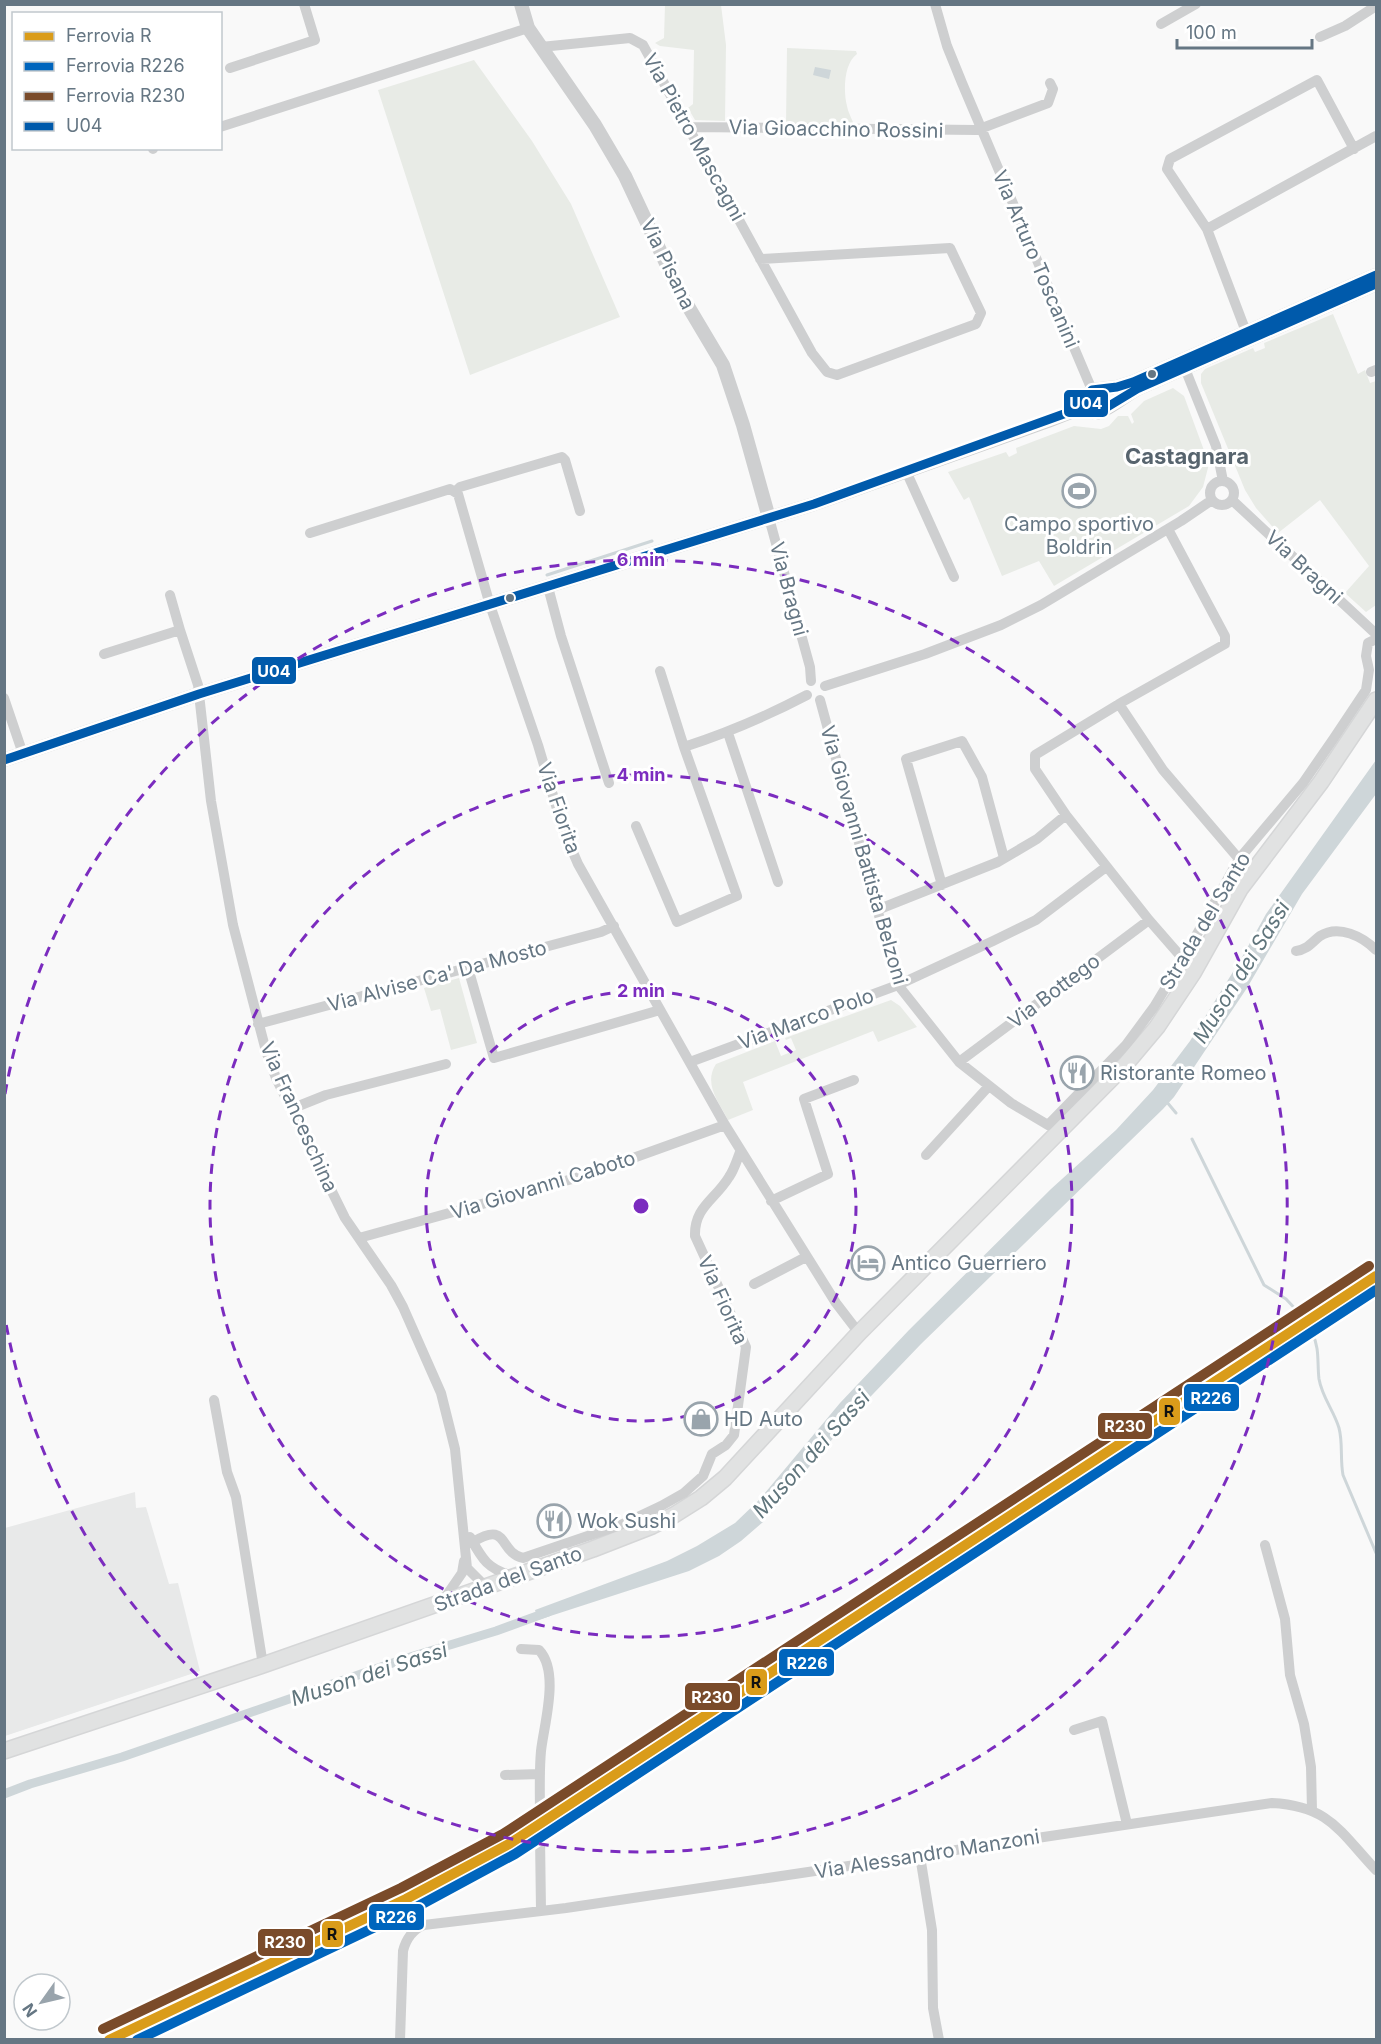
<svg xmlns="http://www.w3.org/2000/svg" width="1381" height="2044" viewBox="0 0 1381 2044" font-family="Inter,sans-serif">
<style>
.built{fill:#e8e9e9}
.green{fill:#e8ebe6}
.water{fill:#ced6d9}
.lines{fill:none;stroke-linecap:round;stroke-linejoin:round}
.stream{stroke:#ced6d9;stroke-width:3}
.canal{stroke:#ced6d9;stroke-width:9}
.minor-tunnel{stroke:#d4d8dc;stroke-width:10;stroke-dasharray:10 5;stroke-linecap:butt}
.secondary-casing{stroke:#d5d6d7;stroke-width:18}
.minor{stroke:#cecfd0;stroke-width:10}
.tertiary{stroke:#cecfd0;stroke-width:14}
.secondary{stroke:#e1e2e2;stroke-width:15}
.bus-1-casing{stroke:#fff;stroke-width:14}
.bus-1{stroke:#005aab;stroke-width:9}
.rail-1-casing{stroke:#fff;stroke-width:15}
.rail-2-casing{stroke:#fff;stroke-width:15}
.rail-3-casing{stroke:#fff;stroke-width:15}
.rail-1{stroke:#da9c1a;stroke-width:10}
.rail-2{stroke:#0065bd;stroke-width:10}
.rail-3{stroke:#7a4b2a;stroke-width:10}
.ring{fill:none;stroke:#7b2cbf;stroke-width:3;stroke-dasharray:10 8}
.bus-dot{fill:#657683;stroke:#fff;stroke-width:2}
.labels{text-anchor:middle;dominant-baseline:central;stroke-width:6;stroke-linejoin:round;paint-order:stroke}
.street-label{font-size:20px;fill:#657683;stroke:#fff}
.poi-label{font-size:20px;fill:#657683;stroke:#fff;text-anchor:start}
.water-label{font-size:21px;font-style:italic;fill:#60757c;stroke:#fff}
.quarter-label{font-size:22px;font-weight:bold;fill:#57646e;stroke:#fff}
.centre{fill:#7b2cbf;stroke:#fff;stroke-width:3}
.ring-label{font-size:18px;text-anchor:middle;font-weight:bold;fill:#7b2cbf;stroke:#fff;stroke-width:6;stroke-linejoin:round;paint-order:stroke}
.line-badge{stroke:#fff;stroke-width:2}
.badge-label{font-size:16px;text-anchor:middle;font-weight:bold;fill:#fff}
.pale-badge-label{font-size:16px;text-anchor:middle;font-weight:bold;fill:#111}
</style>
<rect width="100%" height="100%" fill="#f9f9f9"/>
<path class="built" d="M135 1492 136 1508 146 1507 169 1584 178 1583 200 1671 5 1736V1528Z"/>
<path class="green" d="M665 5H721L726 45 725 121 695 120 688 108 693 104 694 50 660 46 655 43 664 38Z
M787 48 856 51 857 54C844 63 843 91 847 106 848 112 852 119 854 125L786 124Z
M474 60 532 141 571 204 620 317 470 375 378 90Z
M1333 314 1358 374 1365 370 1370 383 1376 381V605L1366 612 1345 593 1369 566 1320 500 1278 533 1256 508 1245 490 1201 383V374L1205 369 1253 348 1255 352 1265 348 1264 343Z
M1173 388 1184 396 1209 464 1203 487 1189 506 1054 586 1039 561 1002 576 969 497 964 500 948 472 1006 452 1009 457 1017 453 1016 448 1074 426 1101 429 1109 426 1118 416H1128L1132 424 1134 422 1131 414 1144 401Z
M459 978 477 1043 451 1050 440 1009 431 1011 424 988Z
M891 1000 900 1006 917 1027 878 1042 873 1031 743 1082 753 1110 728 1120C719 1102 703 1084 716 1064L775 1041 781 1056 796 1050 791 1038 786 1040 785 1038Z"/>
<path class="water" d="M815 67 831 70 829 79 813 75Z
M1376 760V794L1302 894 1247 988 1174 1097 1163 1109 921 1344 850 1418 763 1522 741 1541 719 1556 689 1571 538 1620 535 1610 667 1561 697 1546 735 1523 760 1499 840 1403 909 1330 1051 1189 1116 1130 1153 1090 1190 1041 1241 959 1266 914Z"/>
<g class="lines">
<path class="stream" d="M547 575 652 541
M1166 1101 1176 1113
M1192 1139 1264 1285 1286 1299 1301 1315
M1312 1333C1320 1348 1317 1363 1319 1379 1322 1397 1334 1411 1339 1428 1343 1443 1340 1459 1343 1475L1376 1553"/>
<path class="canal" d="M4 1794 30 1784 122 1757 407 1658 496 1631 548 1612"/>
<path class="minor-tunnel" d="M540 1817V1837"/>
<g class="secondary-casing">
<path id="secondary" d="M4 1751 263 1665 593 1549 652 1526 674 1515 701 1498 725 1478 859 1333 1125 1065 1157 1027 1193 973 1240 889 1321 782 1376 700"/>
</g>
<path class="minor" d="M935 4 947 46 962 83 1092 390
M1161 24 1196 4
M1320 37 1345 26 1376 6
M541 47 630 38 643 45 812 353 827 372 837 375 976 324 981 313 950 248 760 259
M230 68 315 40 304 4
M220 127 528 28
M690 127 977 130 1048 103 1053 89 1050 83
M153 149V148
M1207 229 1376 136
M1248 337 1207 229 1167 169 1170 159 1317 80 1354 149
M1182 361 1216 446 1223 481
M1371 372 1376 370
M906 471 954 577
M1210 493a12 12 0 1 1 24 0a12 12 0 1 1-24 0Z
M455 492 460 487 562 457 565 460 580 511
M1232 500 1376 634
M769 518 810 667 811 681
M1168 529 1225 636V644L1124 701 1035 755V769L1066 815 1149 920 1183 959
M310 533 450 489 458 494 490 605 538 745 563 829 578 864 725 1125 836 1303 859 1333
M548 587 561 636 609 783
M170 595 180 630
M104 654 180 630 198 685 211 801 233 925 266 1051 276 1078 345 1218 391 1285 403 1307 441 1393 455 1449 467 1568 485 1586
M825 686 925 654 1001 625 1041 605 1181 521 1212 500
M4 698 23 754
M820 700 898 985 959 1062 1011 1103 1048 1125 1126 1045 1154 1007 1183 959 1239 859 1303 783 1334 738 1366 690 1369 670 1366 656 1368 643 1376 639
M1119 704 1163 770 1239 859
M728 733 778 882
M684 747C727 733 767 716 807 695
M636 826 677 922 737 896 684 747 660 671
M942 885 906 759 962 741 982 777 1004 858
M877 910 998 862 1037 839 1066 815
M1296 951C1307 950 1312 942 1320 936 1339 924 1363 937 1376 950
M468 968 494 1058 660 1010
M258 1024 601 932 614 926
M690 1062 898 985 993 941 1036 920 1106 867
M959 1062 1149 920
M291 1109 326 1095 446 1064
M926 1155 989 1086
M771 1201 828 1174 804 1099 854 1080
M359 1238 583 1176 725 1125
M754 1284 806 1257
M214 1400 227 1472 236 1497 263 1665
M470 1537C482 1559 488 1570 514 1576
M473 1542C509 1520 498 1552 523 1558L623 1524 661 1506 684 1493 703 1476 712 1454 726 1445 734 1435 746 1347 695 1236C694 1207 715 1200 729 1177 734 1170 737 1160 740 1152
M1265 1545 1285 1619 1290 1675 1304 1724 1311 1767 1312 1810
M442 1602 462 1573 464 1561
M521 1649 539 1650C560 1672 544 1724 541 1751 539 1773 540 1795 540 1817
M1074 1730 1102 1721 1127 1824
M505 1775 540 1774
M540 1837 541 1911
M920 1856 932 1930 933 2008 939 2040
M400 2040 403 1951C406 1939 412 1930 424 1925L566 1908 1272 1803C1330 1806 1340 1832 1376 1870"/>
<path class="tertiary" d="M521 4 528 28 595 125 625 176 679 291 723 365 743 425 769 518
M1376 275 1133 382 1117 387 1092 390 1085 398 1086 406 1095 413C1105 412 1126 395 1137 389L1376 284
M4 760 199 694 814 504 1048 421 1086 406"/>
<use href="#secondary" class="secondary"/>
<g class="bus-1-casing">
<path id="bus-1" d="M1376 275 1133 382 1117 387 1092 390 1085 398 1086 406 1095 413 1099 412 1137 389 1376 284
M4 760 199 694 814 504 1086 406"/>
</g>
<use href="#bus-1" class="bus-1"/>
<g class="rail-1-casing">
<path id="rail-1" d="M109 2040 406 1899 509 1844 1376 1276"/>
</g>
<g class="rail-2-casing">
<path id="rail-2" d="M137 2040 411 1910 515 1854 1376 1290"/>
</g>
<g class="rail-3-casing">
<path id="rail-3" d="M103 2029 401 1888 503 1834 1369 1266"/>
</g>
<use href="#rail-1" class="rail-1"/>
<use href="#rail-2" class="rail-2"/>
<use href="#rail-3" class="rail-3"/>
</g>
<g class="ring">
<circle cx="641" cy="1206" r="215"/>
<circle cx="641" cy="1206" r="431"/>
<path d="M5 1094A646 646 0 1 1 5 1318"/>
</g>
<defs>
<g id="stadium-ring" transform="scale(1.725)"><circle r="9.5" fill="#fff" stroke="#99a4ac" stroke-width="1.5"/><path d="M0-5a6.5 5 0 1 0 0 10a6.5 5 0 1 0 0-10ZM-3.5-1.8h7v3.6h-7Z" fill="#99a4ac"/></g>
<g id="restaurant-ring" transform="scale(1.725)"><circle r="9.5" fill="#fff" stroke="#99a4ac" stroke-width="1.5"/><path d="M-5-6h1v4h1v-4h1v4h1v-4h1v5L-1.5 .5V6h-2V.5L-5-1ZM5-6V6H3V1.5H1.5Q1.5-4 5-6Z" fill="#99a4ac"/></g>
<g id="hotel-ring" transform="scale(1.725)"><circle r="9.5" fill="#fff" stroke="#99a4ac" stroke-width="1.5"/><path d="M-6-4.5h1.5V1H6V5H4.5V3h-9V5H-6ZM-4 0a1.8 1.8 0 1 1 3.6 0ZM.5 0V-2.5h3Q6-2.5 6 0Z" fill="#99a4ac"/></g>
<g id="shop-ring" transform="scale(1.725)"><circle r="9.5" fill="#fff" stroke="#99a4ac" stroke-width="1.5"/><path d="M-5-2.5h2.3a2.7 3.5 0 0 1 5.4 0H5L5.5 6h-11ZM-1.5-2.5h3a1.5 2.3 0 0 0-3 0Z" fill="#99a4ac"/></g>
</defs>
<g fill-rule="evenodd">
<use href="#stadium-ring" x="1079" y="491"/>
<use href="#restaurant-ring" x="1077" y="1073"/>
<use href="#hotel-ring" x="868" y="1263"/>
<use href="#shop-ring" x="701" y="1419"/>
<use href="#restaurant-ring" x="554" y="1521"/>
</g>
<g class="bus-dot">
<circle cx="1152" cy="374" r="5"/>
<circle cx="510" cy="598" r="5"/>
</g>
<g class="labels">
<g class="street-label">
<text transform="translate(836 129) rotate(1)">Via Gioacchino Rossini</text>
<text transform="translate(694 137) rotate(61)">Via Pietro Mascagni</text>
<text transform="translate(1036 259) rotate(67)">Via Arturo Toscanini</text>
<text transform="translate(668 264) rotate(64)">Via Pisana</text>
<text transform="translate(1304 567) rotate(43)">Via Bragni</text>
<text transform="translate(789 589) rotate(75)">Via Bragni</text>
<text transform="translate(559 808) rotate(71)">Via Fiorita</text>
<text transform="translate(864 855) rotate(74)">Via Giovanni Battista Belzoni</text>
<text transform="translate(1205 921) rotate(-59)">Strada del Santo</text>
<text transform="translate(437 976) rotate(-15)">Via Alvise Ca' Da Mosto</text>
<text transform="translate(1054 991) rotate(-37)">Via Bottego</text>
<text transform="translate(806 1019) rotate(-20)">Via Marco Polo</text>
<text transform="translate(299 1117) rotate(66)">Via Franceschina</text>
<text transform="translate(543 1185) rotate(-17)">Via Giovanni Caboto</text>
<text transform="translate(723 1300) rotate(66)">Via Fiorita</text>
<text transform="translate(508 1579) rotate(-20)">Strada del Santo</text>
<text transform="translate(927 1854) rotate(-9)">Via Alessandro Manzoni</text>
</g>
<g class="poi-label">
<text x="1079" y="524" text-anchor="middle">Campo sportivo<tspan x="1079" dy="23">Boldrin</tspan></text>
<text x="1100" y="1073">Ristorante Romeo</text>
<text x="891" y="1263">Antico Guerriero</text>
<text x="724" y="1419">HD Auto</text>
<text x="577" y="1521">Wok Sushi</text>
</g>
<g class="water-label">
<text transform="translate(1241 972) rotate(-58)">Muson dei Sassi</text>
<text transform="translate(811 1454) rotate(-48)">Muson dei Sassi</text>
<text transform="translate(369 1674) rotate(-18)">Muson dei Sassi</text>
</g>
<g class="quarter-label">
<text x="1187" y="456">Castagnara</text>
</g>
</g>
<circle cx="641" cy="1206" r="9" class="centre"/>
<g class="ring-label">
<text x="641" y="566">6 min</text>
<text x="641" y="781">4 min</text>
<text x="641" y="997">2 min</text>
</g>
<g class="line-badge">
<rect x="1063" y="389" width="46" height="29" rx="6" fill="#005aab"/>
<rect x="251" y="656" width="46" height="29" rx="6" fill="#005aab"/>
<rect x="1183" y="1383" width="57" height="29" rx="6" fill="#0065bd"/>
<rect x="1158" y="1397" width="23" height="29" rx="6" fill="#da9c1a"/>
<rect x="1097" y="1412" width="56" height="28" rx="6" fill="#7a4b2a"/>
<rect x="778" y="1648" width="57" height="29" rx="6" fill="#0065bd"/>
<rect x="745" y="1668" width="23" height="28" rx="6" fill="#da9c1a"/>
<rect x="684" y="1682" width="57" height="29" rx="6" fill="#7a4b2a"/>
<rect x="368" y="1903" width="57" height="28" rx="6" fill="#0065bd"/>
<rect x="321" y="1920" width="23" height="28" rx="6" fill="#da9c1a"/>
<rect x="257" y="1928" width="57" height="29" rx="6" fill="#7a4b2a"/>
</g>
<g class="badge-label">
<text x="1086" y="409">U04</text>
<text x="274" y="677">U04</text>
<text x="1211" y="1404">R226</text>
<text x="1125" y="1432">R230</text>
<text x="807" y="1669">R226</text>
<text x="712" y="1703">R230</text>
<text x="396" y="1923">R226</text>
<text x="285" y="1948">R230</text>
</g>
<g class="pale-badge-label">
<text x="1169" y="1417">R</text>
<text x="756" y="1688">R</text>
<text x="332" y="1940">R</text>
</g>
<rect width="1381" height="2044" fill="none" stroke="#657683" stroke-width="12"/>
<rect x="12" y="12" width="210" height="138" fill="#ffffff" stroke="#c1c8cd" stroke-width="1.5"/>
<rect x="24" y="32" width="30" height="9" fill="#da9c1a" stroke="#c1c8cd" stroke-width="1.5"/>
<text x="66" y="42" font-size="18" fill="#657683">Ferrovia R</text>
<rect x="24" y="62" width="30" height="9" fill="#0065bd" stroke="#c1c8cd" stroke-width="1.5"/>
<text x="66" y="72" font-size="18" fill="#657683">Ferrovia R226</text>
<rect x="24" y="92" width="30" height="9" fill="#7a4b2a" stroke="#c1c8cd" stroke-width="1.5"/>
<text x="66" y="102" font-size="18" fill="#657683">Ferrovia R230</text>
<rect x="24" y="122" width="30" height="9" fill="#005aab" stroke="#c1c8cd" stroke-width="1.5"/>
<text x="66" y="132" font-size="18" fill="#657683">U04</text>
<g transform="translate(42 2002) rotate(236)"><circle r="28" fill="#ffffff" stroke="#c1c8cd" stroke-width="1.5"/>
<path d="M0-4.5L10 22L0 15L-10 22Z" fill="#99a4ac"/>
<text y="-9" font-size="16" font-weight="bold" text-anchor="middle" fill="#657683">N</text>
</g>
<path d="M1177 39v9h135v-9" fill="none" stroke="#657683" stroke-width="3"/>
<text x="1186" y="39" font-size="18" fill="#657683" stroke="#ffffff" stroke-width="4.5" paint-order="stroke">100 m</text>
</svg>
